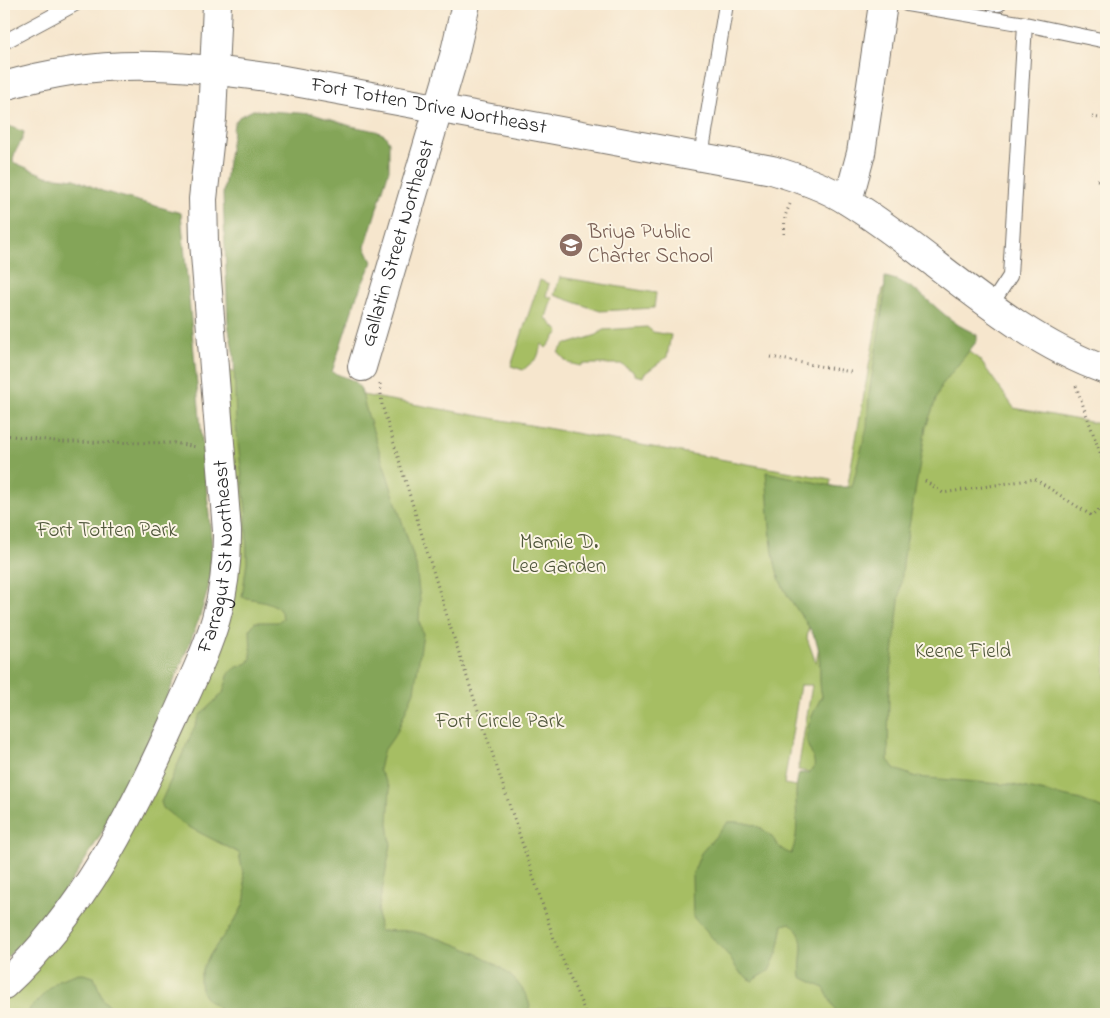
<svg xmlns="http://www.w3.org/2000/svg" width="1110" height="1018" viewBox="0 0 1110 1018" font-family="'Indie Flower',sans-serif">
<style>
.green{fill:#a6be63;stroke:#687447}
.forest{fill:#84a559;stroke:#586842}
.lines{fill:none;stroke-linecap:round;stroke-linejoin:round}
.service-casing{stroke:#726c64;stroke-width:16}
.minor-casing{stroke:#726c64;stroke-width:30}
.tertiary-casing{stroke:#726c64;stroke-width:30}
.path{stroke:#726c64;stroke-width:3;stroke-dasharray:1 4;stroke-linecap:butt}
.service{stroke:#fff;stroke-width:14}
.minor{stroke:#fff;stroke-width:28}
.tertiary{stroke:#fff;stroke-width:28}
.labels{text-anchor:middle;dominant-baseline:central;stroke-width:4;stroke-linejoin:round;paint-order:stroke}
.street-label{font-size:21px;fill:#2b2b2b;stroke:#fcf5e5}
.education-label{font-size:21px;fill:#785e54;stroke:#fcf5e5;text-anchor:start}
.park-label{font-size:21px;fill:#50573c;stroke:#fcf5e5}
</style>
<rect width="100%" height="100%" fill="#fcf5e5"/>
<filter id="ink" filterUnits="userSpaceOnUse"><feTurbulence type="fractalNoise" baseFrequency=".02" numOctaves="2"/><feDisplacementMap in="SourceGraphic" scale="10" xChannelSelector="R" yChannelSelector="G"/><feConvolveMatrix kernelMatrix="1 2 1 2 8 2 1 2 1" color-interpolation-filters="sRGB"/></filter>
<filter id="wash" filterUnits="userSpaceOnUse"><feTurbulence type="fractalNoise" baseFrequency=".0096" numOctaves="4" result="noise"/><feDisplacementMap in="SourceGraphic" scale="20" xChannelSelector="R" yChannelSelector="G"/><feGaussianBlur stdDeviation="1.12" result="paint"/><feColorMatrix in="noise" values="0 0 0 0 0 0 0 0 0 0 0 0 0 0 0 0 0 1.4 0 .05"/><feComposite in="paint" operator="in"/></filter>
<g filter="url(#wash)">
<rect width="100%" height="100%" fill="#f6e6cd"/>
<path class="green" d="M560 277 656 293 654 308 600 311 554 295Z
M540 280 549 284 546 296 552 298 546 318 559 332 546 348 542 344 537 358 523 370 511 366Z
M883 288 980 360 1014 408 1106 425V823L798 770 812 685H800L784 784 963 813 1106 1014H4V999L25 983 229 615 241 550 228 452 223 370 831 479 807 638 816 663Z
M647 327 653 332 671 335 667 357 644 374 643 377 634 375V372L622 364H582L581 366 568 363 558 352 566 343 568 344 597 335 603 330Z"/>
<path class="forest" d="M253 110 313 114 351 126 376 131 385 135 389 142V170L365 247 372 262 356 298 332 372C357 383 359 377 365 406L416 565 420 600 419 622 423 634 414 691 397 732 383 752 379 770 390 788 388 823 391 845 378 911 379 931C389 931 400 930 409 931 448 938 522 965 530 1007L526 1014H514L500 1010 495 1014H221V1010C216 1006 207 1001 204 995 185 966 239 929 245 898 247 885 241 866 239 853L183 824 163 808 161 802 200 715 223 693 229 673 235 668 248 663 251 658 250 629 255 622H278L283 618C280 600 257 601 242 597L247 562 246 511 236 425 234 356 228 324 223 194 234 124 239 117Z
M4 124 24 132C23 143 13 150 13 162L46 176 75 179 102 191 181 213 212 547C210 562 211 579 207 593 198 626 184 657 171 688 133 782 79 891 4 960Z
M885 277C916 283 929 304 953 321 960 327 969 330 977 335V341L941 386 926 427 904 556 889 690 888 760 895 769 916 777 1013 785 1081 800 1106 810V1014H837L824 988 801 977C798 954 810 940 790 923L783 925 778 951 769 971 752 981 739 972 728 955 693 917 692 876 701 853 728 822C743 821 759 824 770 835 779 845 777 848 791 854 803 828 791 799 799 773H807L814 768C816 758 809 752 807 742 805 727 815 709 822 696 817 678 823 659 816 640 807 621 791 604 782 585 769 558 769 503 766 472L837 487H852L867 427 869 394 884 299Z
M79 973 94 977 103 1000 118 1014H28L30 1008 58 980Z"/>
</g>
<g filter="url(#ink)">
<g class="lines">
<g class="service-casing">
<path id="service" d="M907 4 1025 24 1106 41
M993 4H999
M4 42 75 4
M701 156 726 4
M991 305 1010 276 1025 24"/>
</g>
<g class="minor-casing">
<g id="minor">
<path d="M848 201 861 153 883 4"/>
<path id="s1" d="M362 367 454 56 466 4"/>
<path id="s2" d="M4 985C83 912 131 816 175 719 206 649 228 610 227 531L204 242 203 199 212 118 217 4"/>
</g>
</g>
<g class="tertiary-casing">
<g id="tertiary">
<path id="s3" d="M4 86C103 57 173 64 273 78L772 170C798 178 826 187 849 202 936 256 1008 335 1106 370"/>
</g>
</g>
<path class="path" d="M1092 117 1106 119
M1097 180 1106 181
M784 234 785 216 790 204
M771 357 851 372
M380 384 382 405 450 626 555 942 586 1014
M1076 386 1106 469
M4 435 64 442 174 443 197 447
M925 481 943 493 1035 479 1092 516 1106 504"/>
<use href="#service" class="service"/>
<use href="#minor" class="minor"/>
<use href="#tertiary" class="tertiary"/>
</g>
</g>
<defs>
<g id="school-disc" transform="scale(1.25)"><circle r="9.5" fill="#8d6e63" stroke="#fcf5e5"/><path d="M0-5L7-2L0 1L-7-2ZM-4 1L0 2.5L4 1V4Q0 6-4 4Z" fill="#fff"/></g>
</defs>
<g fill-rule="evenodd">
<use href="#school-disc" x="571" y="245"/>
</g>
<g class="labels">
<g class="street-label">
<text stroke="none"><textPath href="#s3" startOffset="430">Fort Totten Drive Northeast</textPath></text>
<text stroke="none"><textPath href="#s1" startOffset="129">Gallatin Street Northeast</textPath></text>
<text stroke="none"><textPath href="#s2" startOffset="489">Farragut St Northeast</textPath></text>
</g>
<g class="education-label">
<text x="588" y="233">Briya Public<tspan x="588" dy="24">Charter School</tspan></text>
</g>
<g class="park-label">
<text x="107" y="531">Fort Totten Park</text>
<text x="559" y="543">Mamie D.<tspan x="559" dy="24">Lee Garden</tspan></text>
<text x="963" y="652">Keene Field</text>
<text x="500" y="722">Fort Circle Park</text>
</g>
</g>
<rect width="1110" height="1018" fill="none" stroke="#fcf5e5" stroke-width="20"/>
</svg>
